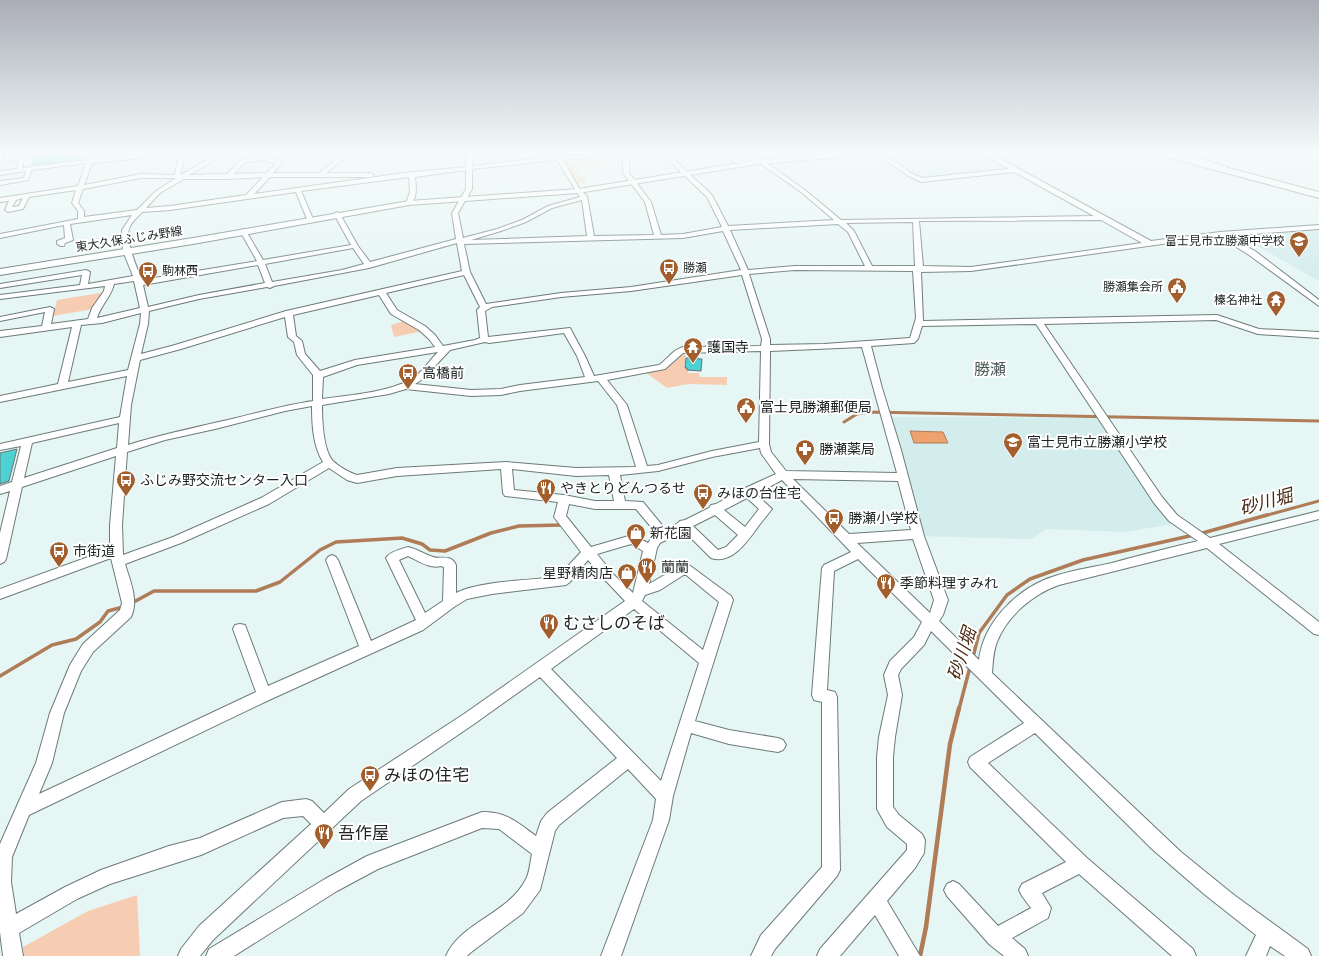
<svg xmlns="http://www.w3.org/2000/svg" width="1319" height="956" viewBox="0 0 1319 956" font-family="'Fira Sans','Noto Sans JP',sans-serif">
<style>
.built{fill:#d3ecec}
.green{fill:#f6cdb2}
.water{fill:#eea36e;stroke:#af7c57}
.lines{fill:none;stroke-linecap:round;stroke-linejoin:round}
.stream-far2{stroke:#af7c57;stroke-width:3}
.stream-far1{stroke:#af7c57;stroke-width:3.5}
.stream{stroke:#af7c57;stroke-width:4.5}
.building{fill:#4ed1d2;stroke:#667474}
.minor-casing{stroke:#6d7a7a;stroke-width:2}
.major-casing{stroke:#6d7a7a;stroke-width:2}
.highway-casing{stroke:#6d7a7a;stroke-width:2}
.minor{fill:#fff;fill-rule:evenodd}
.major{fill:#fff;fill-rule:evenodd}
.highway{fill:#fff;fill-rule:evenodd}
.labels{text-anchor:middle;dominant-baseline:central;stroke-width:4;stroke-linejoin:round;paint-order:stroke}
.far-street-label{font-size:12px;fill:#1d2222;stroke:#fff}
.far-poi-label{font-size:12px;fill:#1d2222;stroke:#fff;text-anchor:end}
.poi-label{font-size:14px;fill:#1d2222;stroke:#fff;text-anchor:start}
.quarter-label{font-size:16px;fill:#4b5858;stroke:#fff}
.near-poi-label{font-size:17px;fill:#1d2222;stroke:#fff;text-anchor:start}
.near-water-label{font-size:18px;font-style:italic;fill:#4a2b15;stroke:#fff}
</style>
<rect width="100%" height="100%" fill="#e6f6f5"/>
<path class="built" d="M882 154H986L1011 169 921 179 910 173Z
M1319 231V281L1238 235Z
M886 417 1101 418 1172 524 1126 532 1047 529 1031 539 918 536Z"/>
<path class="green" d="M599 160 603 166 575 168 579 177 584 176 587 183 575 184 562 162Z
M106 292 93 309 53 316 57 300Z
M407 320 423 331 394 337 391 325Z
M679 354 686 355 684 368H687L688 373H699L700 377H727V385L689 384 667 388 645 372C663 368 667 369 679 354Z
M137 895 140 956H24L23 947 88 911Z"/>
<path class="water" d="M910 431 943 432 948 443H914Z"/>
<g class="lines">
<path class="stream-far2" d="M844 422 857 414 869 412 1319 421
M1264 516 1319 501"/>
<path class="stream-far1" d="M1199 534 1267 515
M132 603 154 591H256L280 582 320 550 336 542 402 538 422 544 430 550 445 551 491 533 519 526 562 525
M973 657 979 633 1007 595 1030 579 1083 560 1194 535
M0 676 52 645 76 639 100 622 108 611 123 607
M959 709 970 667"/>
<path class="stream" d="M920 956 926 927 950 744 959 708"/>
</g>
<path class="building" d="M35 154H78V159L32 165Z
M686 358 702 359 701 371 687 370V368H685Z
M17 449 9 481 0 484V453Z"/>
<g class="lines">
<g class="minor-casing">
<path id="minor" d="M5 154H11L10 158 24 157 22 168 87 160 89 155 91 154 94 156 93 159 145 154H164L161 156 92 163 84 185 141 174 175 175 179 154H185L180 175 218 154H225L189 175 227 174 240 161 258 157 255 154H261L264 157 282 161V163L273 173H319L343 154H349L326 173H371L374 175 371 177H270L254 194 404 173 466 167V154H472V166L559 156 625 154 629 159V173L651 202 661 235 683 234 722 227 707 197 662 154H668L712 195 728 226 834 220 801 192 760 163H756L743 154C752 154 756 160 764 161L805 190 841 220 1094 216 1014 172 921 182 907 175 877 154H884L911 173 922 178 1009 169 993 160 986 154H992L1151 241 1220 232 1319 225V229L1228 236 1255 251 1319 300V306L1249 255 1219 236 971 271 921 272 923 321 1217 315 1259 329 1319 332V338L1258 334 1216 320 1044 324 1162 497 1177 515 1210 538 1319 511V519L1219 544 1319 622V635L1314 634 1207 548 1059 585C1033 594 1007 616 997 642 993 652 993 662 992 673L1181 852 1234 895 1308 949 1311 956H1285L1270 946 1266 956H1246L1256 935 1204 894 1152 849 1035 733 988 763 1087 858 1193 949 1196 956H1172L1079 874 1042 893 1051 908 1048 918 1012 938 1025 949 1028 956H1004L989 944 947 896 944 890 947 884 953 881 959 884 998 926 1031 908 1022 896 1019 890 1022 884 1066 862 970 767 968 762 970 757 1024 723 931 631 924 645 901 669 898 675 902 695 895 737 893 757V807L899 815 922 834 925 840 924 853 915 868 887 901 920 956H899L875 915 840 956H817L820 949 907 850V844L887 827 877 809V757L879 737 888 695 884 675 890 661 914 637 922 622 858 559 834 571 827 690 835 692 837 697 840 870 837 876 775 949 771 956H751L761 935 822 867V702L814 700 812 695 822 568 824 565 851 552 782 480 756 494 772 509C768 514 764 519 760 524 749 539 733 565 711 558L684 531 660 543 657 548 649 584 685 563 689 565 731 596 733 600 695 721 729 730 778 738 783 740 786 745 783 750 778 752 729 744 691 733 673 796 669 820 621 956H601L653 820 656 799 628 769 559 825 555 831 540 890 523 913 470 953 467 956H446C460 923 507 914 525 881 530 873 530 862 532 854L499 829 482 828 378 869 337 891 234 956H206L209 949 325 879 367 856 482 812C507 812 517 822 536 836L541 821 547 813 617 758 540 677 474 724 361 801 213 940 200 956H178L181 949 199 926 311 824 303 816 283 818 201 855 110 884 77 899 19 933 23 956H3L0 932V844L36 763 50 713 70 665 83 644 120 610 122 603 111 558 0 599V589L110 549V525L116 456 22 487 6 559 4 562 0 564V533L10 491 0 494V486L12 482 21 446 0 450V444L120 417 127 376 0 402V396L58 384 72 327 0 337V331L42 326 45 312 0 321V317L50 307 54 309 51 324 88 319 92 308 104 291 105 286 0 299V295L80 285 82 275 0 288V284L86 270 90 272 88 284 133 276 123 251 122 230 132 215 70 224 73 240 65 243 64 246H61L57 244V241L65 238 64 225 0 238V234L78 219V211L72 203 76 190 29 197 23 209 8 212 5 210 9 201 0 202V198L78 186 86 163 32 170 28 180 0 185V181L24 178 26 171 0 175V171L17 169 19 160 4 161ZM620 155 623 159V173L645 202 654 235 594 236 587 196 580 190 563 160ZM262 160 276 163 267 173 234 174 244 163ZM557 160 580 197 548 206 522 220 497 229 463 238 458 213 472 189V169ZM466 170V189L452 213 456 239 370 262 358 246 340 214 337 212 334 214 351 245 263 260 246 231 243 229 240 231 257 261 142 280C137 268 125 241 129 229 131 222 138 217 142 212L170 210 296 192 307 219 310 221 313 219 301 191 409 177 410 192 406 203 409 205C418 200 416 185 415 177ZM263 177 246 195 170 206 146 208 160 193 184 179H228ZM141 178H176L156 191 137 210 84 217V211L78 203 83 189ZM23 198 19 206 12 207 16 200ZM582 200 587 236 471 240 501 231 526 222 552 208ZM1101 220 1142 243 971 267 923 266 919 221ZM913 222 915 266H872L854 231 846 223ZM838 224 848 232 865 266H795L748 270 730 230ZM723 231 741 270 631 287 561 293 486 304 470 272 464 244 683 238ZM457 243 462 271 286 311 175 345 141 354 148 324 149 311 199 299 267 287 270 288 274 286 369 268ZM353 248 364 264 342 270 272 282 265 264ZM258 265 265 283 199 295 148 307 143 285ZM795 270 913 271 916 318 910 338 824 344 770 345V339L749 274ZM464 275 480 307 477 310 480 338 475 340 443 346 435 335 425 326 397 310 386 293ZM742 275 762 339 761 346 683 347C672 350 668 359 659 365L594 376 585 356 570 328 488 337 485 311 492 307 561 297 631 291ZM134 281 140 308 97 318C101 305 111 297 114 284ZM379 295 391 314 419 330 429 339 435 347 355 360 320 371 305 354 302 341 296 336 293 315ZM141 313 140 324 128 370 68 382 81 325 102 323ZM285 317 288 337 294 342 297 355 313 375V401C279 406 247 416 214 423 185 430 156 436 128 445L131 405 140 360 181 349ZM1036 324 1154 503 1169 521 1198 541C1169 548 1140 555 1112 563 1090 568 1065 571 1044 580 1012 594 983 625 979 660L939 621 943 615 948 600 924 536 901 450 882 388 871 346 914 343 918 339 922 326ZM564 333 577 356 585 377 520 385 501 389 471 390 415 384 423 379 450 350 485 342 489 343ZM862 347 897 473 786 471 771 452 769 444 770 351ZM761 351 759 442 712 451 658 465 647 466 627 405 607 380 665 369 683 353ZM438 352C431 359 425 368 417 375 397 392 349 395 322 399L323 377 357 365ZM598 381 617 405 636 467 576 468 506 462 397 468 357 475C350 473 338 466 333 461 323 450 322 418 322 405L389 394 406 389 471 396 501 395 520 391ZM312 406C312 425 313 446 323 462L261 498 173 537 123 555 122 525 127 452 165 440 215 429 285 411ZM119 423 117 448 24 478 32 443ZM760 448 761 453 776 474 743 489 716 504 711 505 709 508 685 520 680 521 678 523 666 530 643 502 625 501 620 475 658 471 712 457ZM329 468 347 480 357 483 397 476 501 469 503 493 505 496 558 502 554 517 581 552 558 577C531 580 479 581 456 593V565C450 553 440 560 433 557 424 554 417 549 408 547 401 549 389 552 386 558L416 620 371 641 338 560 336 557 332 555 328 557 326 560 359 646 268 686 245 625 240 624 235 625 233 629 256 692 39 794 52 763 64 713 81 671 93 652 131 617C139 600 130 581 125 564L181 543 269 504ZM512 469 576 476 609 475 614 501H595L564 495 514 490ZM793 479 898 481 911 530 849 534ZM747 498 759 509 745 527 724 510ZM569 504 595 509H636L657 534 652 537 648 543 632 535 591 547 566 516ZM715 515 738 535 726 547 718 550 693 526ZM913 539 934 600 930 613 857 543ZM631 544 643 551 633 593 613 574 597 554ZM408 556C419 561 429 569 441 566L444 567 443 601 425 613 399 560ZM588 560 605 580 625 601 464 714 349 789 324 813 312 801 306 799 282 802 200 838 169 846 101 870 65 887 16 914 11 882 12 857 29 815 269 700 423 630 454 607 467 599 492 594 566 585 570 582ZM685 574 719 602 703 650 642 601 645 595 660 590ZM634 609 699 663 661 781 551 669Z
M721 154H728L746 164 741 165Z"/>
</g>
<g class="major-casing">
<path id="major" d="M831 154H860L856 156 758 164 578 193 409 205 193 244 0 275V269L193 238 409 201 578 189 758 160Z
M1174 154H1185L1227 167 1226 169H1220Z"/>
</g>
<g class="highway-casing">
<path id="highway" d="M1162 154H1175L1319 192V198L1163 156Z"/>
</g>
<use href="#minor" class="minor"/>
<use href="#major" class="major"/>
<use href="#highway" class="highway"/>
</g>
<linearGradient id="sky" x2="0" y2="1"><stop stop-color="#aaadb7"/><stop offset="0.53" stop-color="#f4fbfa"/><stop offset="1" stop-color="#f4fbfa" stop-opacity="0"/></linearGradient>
<rect width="1319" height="288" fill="url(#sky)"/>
<defs>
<g id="school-pin" transform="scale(1)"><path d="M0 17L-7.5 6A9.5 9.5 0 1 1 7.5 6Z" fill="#a25f2d" stroke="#fff"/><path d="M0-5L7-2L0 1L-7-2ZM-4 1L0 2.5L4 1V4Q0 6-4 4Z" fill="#fff"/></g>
<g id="bus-pin" transform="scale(1)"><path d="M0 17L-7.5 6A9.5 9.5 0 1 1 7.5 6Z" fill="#a25f2d" stroke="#fff"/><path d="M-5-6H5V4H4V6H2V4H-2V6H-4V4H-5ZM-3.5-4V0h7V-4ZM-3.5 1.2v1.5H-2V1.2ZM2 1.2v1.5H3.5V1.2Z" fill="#fff"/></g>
<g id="civic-pin" transform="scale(1)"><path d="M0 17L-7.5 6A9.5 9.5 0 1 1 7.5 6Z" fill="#a25f2d" stroke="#fff"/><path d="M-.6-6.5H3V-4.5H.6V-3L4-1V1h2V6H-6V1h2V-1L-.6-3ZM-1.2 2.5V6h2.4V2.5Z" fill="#fff"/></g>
<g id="temple-pin" transform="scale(1)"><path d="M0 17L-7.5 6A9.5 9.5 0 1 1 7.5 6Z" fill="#a25f2d" stroke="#fff"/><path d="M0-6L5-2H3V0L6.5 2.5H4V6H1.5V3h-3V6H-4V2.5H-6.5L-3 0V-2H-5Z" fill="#fff"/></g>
<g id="pharmacy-pin" transform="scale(1)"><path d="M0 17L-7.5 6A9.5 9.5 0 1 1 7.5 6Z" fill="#a25f2d" stroke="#fff"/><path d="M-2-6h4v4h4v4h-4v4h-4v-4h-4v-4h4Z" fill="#fff"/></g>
<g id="restaurant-pin" transform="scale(1)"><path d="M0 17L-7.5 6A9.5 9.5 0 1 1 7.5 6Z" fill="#a25f2d" stroke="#fff"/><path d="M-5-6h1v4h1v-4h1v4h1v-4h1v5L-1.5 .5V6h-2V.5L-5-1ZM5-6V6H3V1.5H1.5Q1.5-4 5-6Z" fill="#fff"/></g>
<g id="shop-pin" transform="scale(1)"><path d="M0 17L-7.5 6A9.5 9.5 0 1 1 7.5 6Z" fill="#a25f2d" stroke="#fff"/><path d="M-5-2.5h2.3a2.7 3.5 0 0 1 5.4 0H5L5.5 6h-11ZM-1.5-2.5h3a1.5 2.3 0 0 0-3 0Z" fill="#fff"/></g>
</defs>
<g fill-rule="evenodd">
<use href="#school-pin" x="1299" y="241"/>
<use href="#bus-pin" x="669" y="268"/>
<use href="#bus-pin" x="148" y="271"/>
<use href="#civic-pin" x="1177" y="287"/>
<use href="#temple-pin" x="1276" y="300"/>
<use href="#temple-pin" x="693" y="347"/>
<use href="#bus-pin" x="408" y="373"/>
<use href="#civic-pin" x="746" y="407"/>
<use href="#school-pin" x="1013" y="442"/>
<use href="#pharmacy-pin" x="805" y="449"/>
<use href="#bus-pin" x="126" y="480"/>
<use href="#restaurant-pin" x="546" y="488"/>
<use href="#bus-pin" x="703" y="493"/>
<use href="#bus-pin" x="834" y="518"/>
<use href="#shop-pin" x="636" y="533"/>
<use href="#bus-pin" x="59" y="551"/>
<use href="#restaurant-pin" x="647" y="567"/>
<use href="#shop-pin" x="627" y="573"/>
<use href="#restaurant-pin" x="886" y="583"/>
<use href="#restaurant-pin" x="549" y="623"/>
<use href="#bus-pin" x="370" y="775"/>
<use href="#restaurant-pin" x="324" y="833"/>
</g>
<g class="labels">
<g class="far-street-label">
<text transform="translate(129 239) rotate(-9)">東大久保ふじみ野線</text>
</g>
<g class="far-poi-label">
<text x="1285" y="241">富士見市立勝瀬中学校</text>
<text x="683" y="268" text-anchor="start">勝瀬</text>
<text x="162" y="271" text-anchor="start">駒林西</text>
<text x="1163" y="287">勝瀬集会所</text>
<text x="1262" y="300">榛名神社</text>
</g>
<g class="poi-label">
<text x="707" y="347">護国寺</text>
<text x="422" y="373">高橋前</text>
<text x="760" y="407">富士見勝瀬郵便局</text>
<text x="1027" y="442">富士見市立勝瀬小学校</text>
<text x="819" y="449">勝瀬薬局</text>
<text x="140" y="480">ふじみ野交流センター入口</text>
<text x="560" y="488">やきとりどんつるせ</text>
<text x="717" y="493">みほの台住宅</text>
<text x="848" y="518">勝瀬小学校</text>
<text x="650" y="533">新花園</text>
<text x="73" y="551">市街道</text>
<text x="661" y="567">蘭蘭</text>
<text x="613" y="573" text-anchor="end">星野精肉店</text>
<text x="900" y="583">季節料理すみれ</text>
</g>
<g class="quarter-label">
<text x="990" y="369">勝瀬</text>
</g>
<g class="near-poi-label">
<text x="563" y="623">むさしのそば</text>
<text x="384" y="775">みほの住宅</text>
<text x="338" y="833">吾作屋</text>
</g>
<g class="near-water-label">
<text transform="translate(1266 502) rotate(-15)">砂川堀</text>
<text transform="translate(962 654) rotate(-72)">砂川堀</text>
</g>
</g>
</svg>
